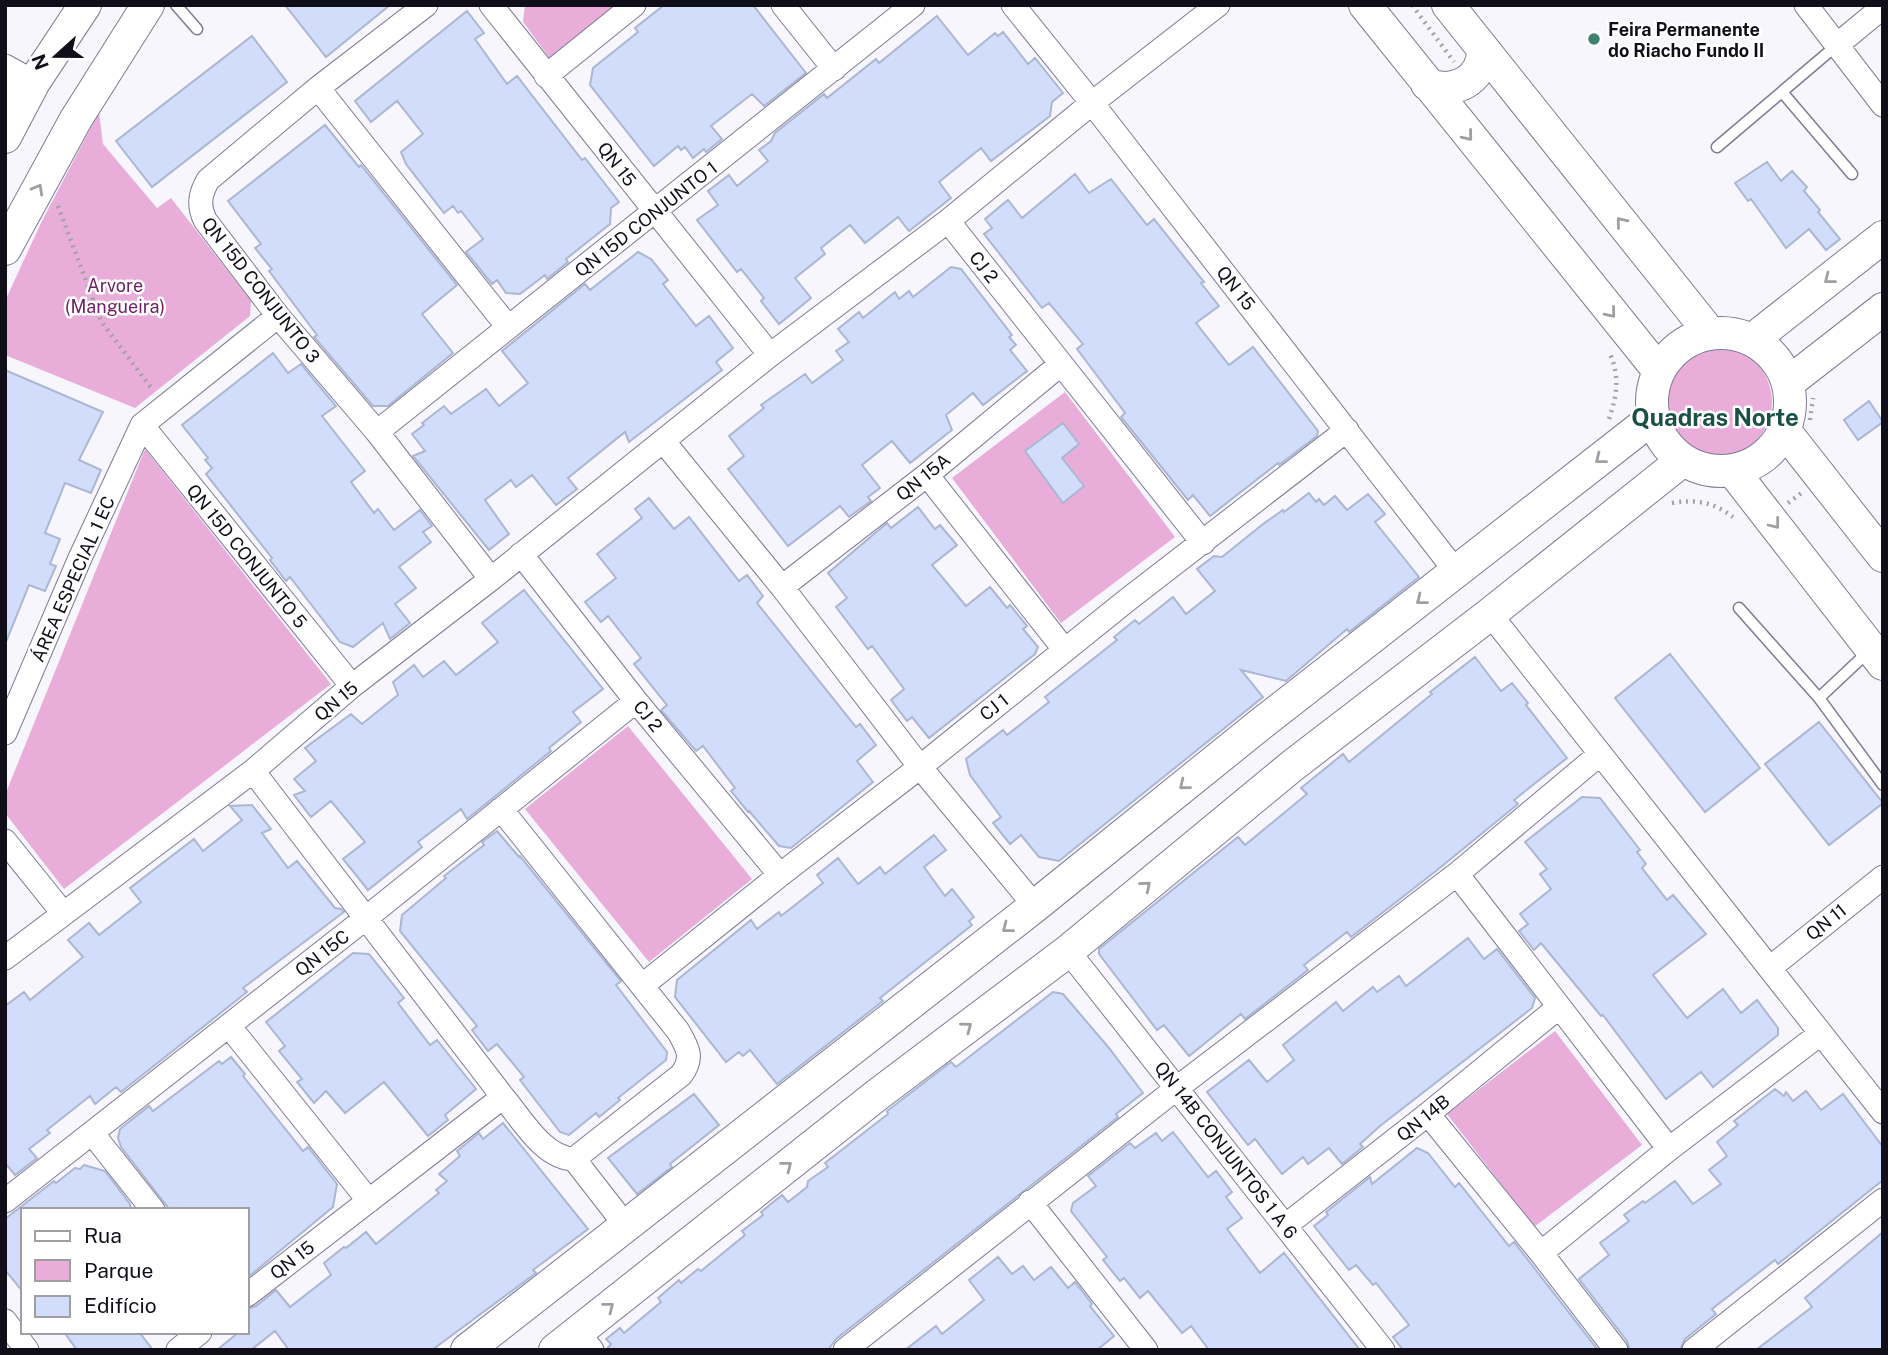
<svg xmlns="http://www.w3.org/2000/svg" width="1888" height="1355" viewBox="0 0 1888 1355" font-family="'Public Sans',sans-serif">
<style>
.green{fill:#e9adda}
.building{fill:#d1ddfa;stroke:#abb7d2;stroke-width:2}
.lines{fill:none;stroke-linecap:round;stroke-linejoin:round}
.service-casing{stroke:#7d7a95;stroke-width:13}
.minor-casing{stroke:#7d7a95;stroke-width:25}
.secondary-casing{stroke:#7d7a95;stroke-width:34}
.path{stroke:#a2a1a8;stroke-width:4.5;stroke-dasharray:2 5;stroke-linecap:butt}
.service{stroke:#fff;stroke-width:10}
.minor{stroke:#fff;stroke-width:23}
.secondary{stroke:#fff;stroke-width:32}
.oneway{stroke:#9f9fa3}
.poi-dot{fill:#3e8071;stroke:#fff;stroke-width:2.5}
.labels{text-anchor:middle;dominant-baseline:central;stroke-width:5;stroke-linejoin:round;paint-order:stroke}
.poi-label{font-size:18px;font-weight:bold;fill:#100f19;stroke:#fff;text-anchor:start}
.street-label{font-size:18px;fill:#100f19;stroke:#fff}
.park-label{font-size:18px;fill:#6f2162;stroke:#fff}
.district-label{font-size:24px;font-weight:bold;fill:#1a5045;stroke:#fff}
</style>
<rect width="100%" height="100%" fill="#f7f6fc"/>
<path class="green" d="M525 5H618L551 60 523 22Z
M99 112 103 144 157 208 171 198 251 301 250 316 135 408 5 355V301L41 223Z
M1662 402a55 55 0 1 1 110 0a55 55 0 1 1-110 0Z
M1065 392 1175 537 1061 623 952 478Z
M145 449 331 684 64 889 5 813V795Z
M628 726 752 879 649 962 525 809Z
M1555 1031 1642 1145 1534 1227 1447 1114Z"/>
<path class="building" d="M285 5H390L326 57Z
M664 5H753L806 73 764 106 752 94 711 126 722 139 706 152 704 149 693 158 685 147 681 150 678 146 654 166 590 85 593 68 638 32 635 28Z
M467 11 484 33 475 39 507 84 517 76 582 160 585 158 619 202 611 208 610 224 566 259 568 262 547 279 545 275 520 294 506 293 497 280 492 284 466 252 483 239 461 211 458 213 453 206 444 213 406 164 401 152 423 134 397 101 371 122 355 101Z
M937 16 968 55 995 33 998 36 1003 32 1028 64 1035 58 1063 93 1052 102 1050 116 991 161 981 148 939 182 951 198 909 231 898 217 865 243 850 225 821 248 825 254 795 278 811 298 779 324 761 301 764 298 741 269 737 272 697 220 718 205 708 191 729 175 737 186 768 161 759 150 771 141 775 133 824 94 827 98 876 59 879 63Z
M252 36 287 82 152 187 116 141Z
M325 125 359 167 361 165 457 285 422 314 453 353 388 406H373L314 337 317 335 269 271 272 269 255 248 261 244 228 201Z
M1767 162 1781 181 1792 171 1807 187 1804 191 1820 210 1818 212 1840 239 1826 250 1809 229 1786 248 1751 199 1748 201 1735 183Z
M1075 174 1089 193 1111 179 1147 225 1154 219 1204 282 1201 283 1219 306 1196 323 1229 365 1253 347 1318 431 1317 436 1279 465 1278 463 1210 516 1193 495 1188 500 1121 417 1125 413 1077 349 1083 344 1049 303 1042 308 984 234 992 228 985 219 1008 200 1022 218Z
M638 252 651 259 668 280 663 284 696 326 709 316 733 348 716 362 722 370 629 442 625 432 568 478 577 489 556 505 532 475 516 487 511 480 485 500 509 534 489 550 413 456 425 451 412 434 424 425 422 423 444 406 451 414 486 389 499 406 528 383 502 351 585 284 590 290Z
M951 267 961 269 1012 335 1009 337 1016 345 1010 350 1027 371 983 405 973 393 946 415 952 430 910 463 892 441 862 465 880 488 868 497 871 501 849 517 840 506 788 546 728 469 744 456 729 436 764 408 761 405 805 374 812 383 843 360 836 351 849 342 838 329 859 312 863 318 895 292 899 299 909 291 913 297Z
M273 353 288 373 301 364 336 406 322 416 365 471 351 482 374 513 378 509 394 530 420 510 432 526 423 532 431 542 399 567 416 588 395 604 410 623 390 639 383 623 353 647 340 642 290 577 286 581 270 560 272 558 206 474 212 468 205 460 208 458 182 425Z
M5 370 103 412 79 460 101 470 91 493 65 483 45 533 60 539 50 564 56 566 45 591 29 585 6 642Z
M1869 401 1883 422 1858 440 1844 420Z
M1063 423 1079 444 1062 458 1084 486 1063 503 1025 451Z
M1309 493 1316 502 1319 499 1324 505 1335 496 1347 510 1368 494 1385 514 1375 522 1419 577 1349 632 1347 629 1286 681 1241 670 1263 697 1059 861 1039 857 1021 835 1010 844 993 823 1001 817 970 775 966 759 1003 730 1007 735 1049 702 1045 697 1117 640 1114 637 1135 620 1139 624 1173 597 1186 614 1215 591 1197 569 1214 556 1222 557 1263 524 1283 510 1284 512Z
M649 498 674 529 689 517 739 581 747 575 763 596 757 603 856 727 860 724 876 745 857 761 873 782 791 848 779 846 749 811 748 812 731 791 735 788 703 746 696 751 661 710 667 705 634 664 641 658 608 616 601 622 585 602 616 578 597 554 642 518 635 509Z
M918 507 935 529 940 525 957 545 932 565 966 606 990 587 1007 608 1010 605 1027 626 1023 629 1038 647 1035 654 929 738 912 717 907 721 891 700 904 689 872 646 868 649 836 607 847 598 828 573 887 523 891 528Z
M524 590 603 689 573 712 581 722 549 748 551 751 467 819 461 809 418 842 422 847 368 890 343 859 365 842 331 801 311 817 294 795 305 791 294 779 316 761 305 748 351 714 362 724 398 695 393 682 414 665 423 677 444 661 456 675 498 642 482 623Z
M1670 654 1760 768 1705 812 1615 698Z
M1475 657 1501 691 1512 683 1528 703 1526 705 1567 758 1514 800 1518 804 1436 871 1351 937 1347 932 1304 965 1308 970 1245 1019 1241 1014 1189 1056 1164 1025 1157 1030 1099 954V949L1238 837 1245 845 1307 794 1301 788 1343 754 1349 762 1432 694 1430 692Z
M1819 722 1883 803 1829 845 1765 764Z
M1582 797 1600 798 1640 850 1637 852 1646 864 1642 868 1667 900 1673 895 1706 934 1653 975 1687 1018 1723 989 1741 1013 1757 1000 1778 1028V1035L1713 1087 1701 1072 1666 1099 1603 1015 1601 1016 1541 943 1534 950 1519 931 1528 924 1520 914 1551 889 1540 874 1547 869 1525 842Z
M252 805 271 829 262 833 288 868 297 861 335 908 341 909 344 912 243 988 247 992 121 1092 116 1087 95 1104 90 1096 47 1130 50 1133 29 1149 37 1158 15 1175 5 1163V1006L24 992 30 1000 83 957 68 940 89 923 99 935 141 902 130 888 194 839 203 851 242 820 230 806Z
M497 831 519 857 520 856 621 981 616 985 667 1052 666 1060 618 1098 620 1100 599 1117 596 1113 569 1135 560 1132 520 1080 524 1077 497 1044 488 1051 472 1030 477 1026 400 931 402 915 446 878 444 876 484 845 482 842Z
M934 835 946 850 924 867 945 896 952 889 974 917 969 921 972 925 880 998 883 1001 777 1084 750 1050 743 1056 739 1052 726 1062 675 997 677 980 751 920 757 929 779 912 781 916 823 883 817 875 838 858 858 884 880 867 885 874Z
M1468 938 1484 959 1497 949 1535 998 1532 1008 1380 1126 1360 1144 1363 1147 1342 1164 1329 1148 1308 1164 1303 1157 1282 1174 1255 1139 1248 1145 1207 1092 1249 1060 1267 1082 1294 1060 1283 1045 1336 1002 1343 1011 1373 987 1377 992 1399 976 1406 986Z
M353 953 369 954 404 998 398 1003 430 1045 437 1040 476 1089 445 1115 448 1120 428 1136 384 1082 345 1113 326 1091 314 1103 297 1082 302 1079 279 1051 285 1046 266 1022Z
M1053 992 1063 994 1109 1048 1143 1093 1116 1114 1118 1117 836 1339 828 1350H606L611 1344 606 1339 620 1328 624 1333 661 1302 658 1298 679 1280 681 1283 698 1269 701 1271 745 1235 742 1231 763 1215 761 1212 782 1195 788 1202 807 1187 808 1181 828 1167 825 1163 888 1114 887 1111 951 1062 956 1067Z
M231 1057 245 1074 243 1076 303 1151 308 1147 337 1184 333 1207 247 1278V1210H170L121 1147 118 1138 120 1129 149 1106 153 1111 219 1061 222 1064Z
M1775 1089 1784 1096 1786 1092 1793 1101 1806 1091 1821 1110 1843 1094 1883 1147V1180L1778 1264 1775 1260 1712 1309 1716 1314 1685 1339 1680 1350H1630L1627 1341 1579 1279 1609 1255 1600 1243 1629 1221 1624 1215 1643 1201 1645 1203 1675 1181 1693 1204 1721 1184 1709 1170 1727 1156 1717 1142 1738 1125 1734 1121Z
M694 1094 719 1125 670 1164 672 1167 637 1194 608 1158Z
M503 1123 588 1229 533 1270 536 1273 432 1350H289L275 1331 251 1350H217L239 1332H247V1309L256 1306 276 1290 290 1307 331 1275 324 1263 344 1247 346 1248 366 1232 376 1244 439 1193 436 1190 447 1181 439 1174 460 1156 457 1151 479 1133 483 1139Z
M1173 1132 1208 1177 1216 1171 1232 1192 1226 1197 1242 1218 1227 1229 1260 1273 1284 1253 1360 1350H1209L1191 1326 1182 1333 1148 1291 1140 1298 1124 1278 1120 1281 1103 1260 1107 1257 1071 1211 1073 1203 1096 1186 1088 1176 1130 1143 1135 1148 1156 1133 1162 1141Z
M1417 1148 1428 1153 1455 1187 1459 1183 1509 1246 1514 1242 1598 1350H1403L1393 1337 1409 1325 1376 1283 1373 1285 1356 1265 1349 1270 1314 1226 1328 1215 1326 1212 1370 1177 1372 1184Z
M84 1165 105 1171 130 1204 131 1210H23V1292L5 1270V1219L54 1181 56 1183 75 1168 80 1169Z
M1883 1232V1350H1756L1812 1307 1805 1298Z
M998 1257 1012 1274 1023 1266 1034 1280 1051 1267 1068 1288 1075 1282 1092 1304 1090 1306 1114 1336 1097 1350H905L936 1326 942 1334 984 1300 969 1280Z
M64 1332H139L153 1350H77Z"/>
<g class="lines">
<g class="service-casing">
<path id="service" d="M176 5 197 29
M1782 92 1852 174
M1717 147 1837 45
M1739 608 1819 698 1869 651
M1819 698 1883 785"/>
</g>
<g class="minor-casing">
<path id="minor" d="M426 5 318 88 208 180C200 194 198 205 205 220L278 316 377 432 491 579
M491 5 770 355
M783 5 834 69
M1013 5 1092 103 1457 573
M1806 5 1883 105
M1837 45 1883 7
M5 66 34 82
M546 76 634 5
M5 85 17 113
M318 88 508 327
M948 221 1203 543
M142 425 352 686
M377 432 913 5
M664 442 782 587 920 767 1035 906
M927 475 1064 649
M521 554 636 701 780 875
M782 587 927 475 1061 364
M1490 614 1883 1112
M5 733 80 558 142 425 278 316
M253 771 503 1097C522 1119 543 1158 574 1159L681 1075C694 1058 688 1048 678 1031L501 809
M5 841 63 913
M1457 874 1669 1149
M1068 951 1383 1350
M5 958 253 771 352 686 491 579 770 355 948 221 1092 103 1218 5
M1770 968 1883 877
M643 985 780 875 920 767 1126 601 1347 430
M229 1026 369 1201
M1428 1114 1541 1253 1616 1350
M92 1133 153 1210
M574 1159 626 1226
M5 1201 366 918 636 701
M1030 1202 1146 1350
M1285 1226 1428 1114 1559 1007
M1541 1253 1669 1149 1820 1034
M247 1295 503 1097
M5 1321 27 1350
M578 1332 592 1350
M178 1350 200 1332
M845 1350 1177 1088 1457 874 1600 754
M1694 1350 1883 1200"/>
</g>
<g class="secondary-casing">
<path id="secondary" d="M1365 5 1659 371
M1448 5 1710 333
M1427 84C1453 95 1483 81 1483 50
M5 137 34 82 85 5
M5 249 76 119 148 5
M1652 402a69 69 0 1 1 138 0a69 69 0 1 1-138 0Z
M1752 340 1883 237
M1788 383 1883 309
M1784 430 1883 556
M1733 471 1883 664
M467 1350 1035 906 1262 723 1654 417
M555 1350 877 1095 1068 951 1292 766 1490 614 1683 460"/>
</g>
<path class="path" d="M1412 5 1454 62
M58 206 101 321 152 389
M1609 419C1617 395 1620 377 1610 354
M1810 420 1813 398
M1672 503C1696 499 1713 502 1733 517
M1788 503 1803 492"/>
<use href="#service" class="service"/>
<use href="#minor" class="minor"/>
<use href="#secondary" class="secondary"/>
</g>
<defs><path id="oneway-chevron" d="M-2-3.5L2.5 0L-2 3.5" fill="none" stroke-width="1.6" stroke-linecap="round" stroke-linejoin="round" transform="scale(1.75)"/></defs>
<g class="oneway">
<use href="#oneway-chevron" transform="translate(1468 136) rotate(51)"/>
<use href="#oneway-chevron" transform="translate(38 189) rotate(-61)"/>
<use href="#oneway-chevron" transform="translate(1621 222) rotate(-129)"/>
<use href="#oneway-chevron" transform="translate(1829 279) rotate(142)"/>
<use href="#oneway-chevron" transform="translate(1611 313) rotate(51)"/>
<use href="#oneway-chevron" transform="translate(1600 459) rotate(142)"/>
<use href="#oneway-chevron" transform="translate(1775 524) rotate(52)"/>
<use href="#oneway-chevron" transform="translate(1421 600) rotate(142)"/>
<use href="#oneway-chevron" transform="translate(1184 785) rotate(141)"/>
<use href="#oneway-chevron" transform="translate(1146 886) rotate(-40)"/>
<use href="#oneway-chevron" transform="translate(1007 928) rotate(142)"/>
<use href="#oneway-chevron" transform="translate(967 1027) rotate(-37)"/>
<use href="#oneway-chevron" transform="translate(787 1166) rotate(-38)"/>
<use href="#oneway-chevron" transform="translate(609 1307) rotate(-38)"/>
</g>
<circle class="poi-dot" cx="1594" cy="39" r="7"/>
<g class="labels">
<g class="poi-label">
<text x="1608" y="29">Feira Permanente<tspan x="1608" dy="21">do Riacho Fundo II</tspan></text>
</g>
<g class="street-label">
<text transform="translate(617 164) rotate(52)">QN 15</text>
<text transform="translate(646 219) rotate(-38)">QN 15D CONJUNTO 1</text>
<text transform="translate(984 267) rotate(52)">CJ 2</text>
<text transform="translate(1236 288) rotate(52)">QN 15</text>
<text transform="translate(261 290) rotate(52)">QN 15D CONJUNTO 3</text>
<text transform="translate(923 477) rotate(-39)">QN 15A</text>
<text transform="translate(247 556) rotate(51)">QN 15D CONJUNTO 5</text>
<text transform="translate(73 579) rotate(-66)">ÁREA ESPECIAL 1 EC</text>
<text transform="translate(336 701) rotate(-40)">QN 15</text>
<text transform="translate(994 707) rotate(-39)">CJ 1</text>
<text transform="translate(648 716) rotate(51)">CJ 2</text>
<text transform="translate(1826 922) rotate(-39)">QN 11</text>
<text transform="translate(322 953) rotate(-38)">QN 15C</text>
<text transform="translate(1423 1118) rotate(-39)">QN 14B</text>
<text transform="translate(1226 1150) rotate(52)">QN 14B CONJUNTOS 1 A 6</text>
<text transform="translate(292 1260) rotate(-38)">QN 15</text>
</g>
<g class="park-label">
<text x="115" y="285">Arvore<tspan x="115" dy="21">(Mangueira)</tspan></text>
</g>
<g class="district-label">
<text x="1715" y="417">Quadras Norte</text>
</g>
</g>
<rect width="1888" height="1355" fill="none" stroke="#100f19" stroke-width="14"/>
<rect x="21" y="1208" width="228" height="126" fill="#ffffff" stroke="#9f9fa3" stroke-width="2"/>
<rect x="35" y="1231" width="35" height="10" fill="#ffffff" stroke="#9f9fa3" stroke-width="2"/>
<text x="84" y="1243" font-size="21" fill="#100f19">Rua</text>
<rect x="35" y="1260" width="35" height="21" fill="#e9adda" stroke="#9f9fa3" stroke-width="2"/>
<text x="84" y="1278" font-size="21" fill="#100f19">Parque</text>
<rect x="35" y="1296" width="35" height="21" fill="#d1ddfa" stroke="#9f9fa3" stroke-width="2"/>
<text x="84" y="1313" font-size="21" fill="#100f19">Edifício</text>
<g transform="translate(56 56) rotate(249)" stroke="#ffffff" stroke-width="5" paint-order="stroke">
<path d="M0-5L12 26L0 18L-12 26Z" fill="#100f19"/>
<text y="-10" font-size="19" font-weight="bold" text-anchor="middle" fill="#100f19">N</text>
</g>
</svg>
